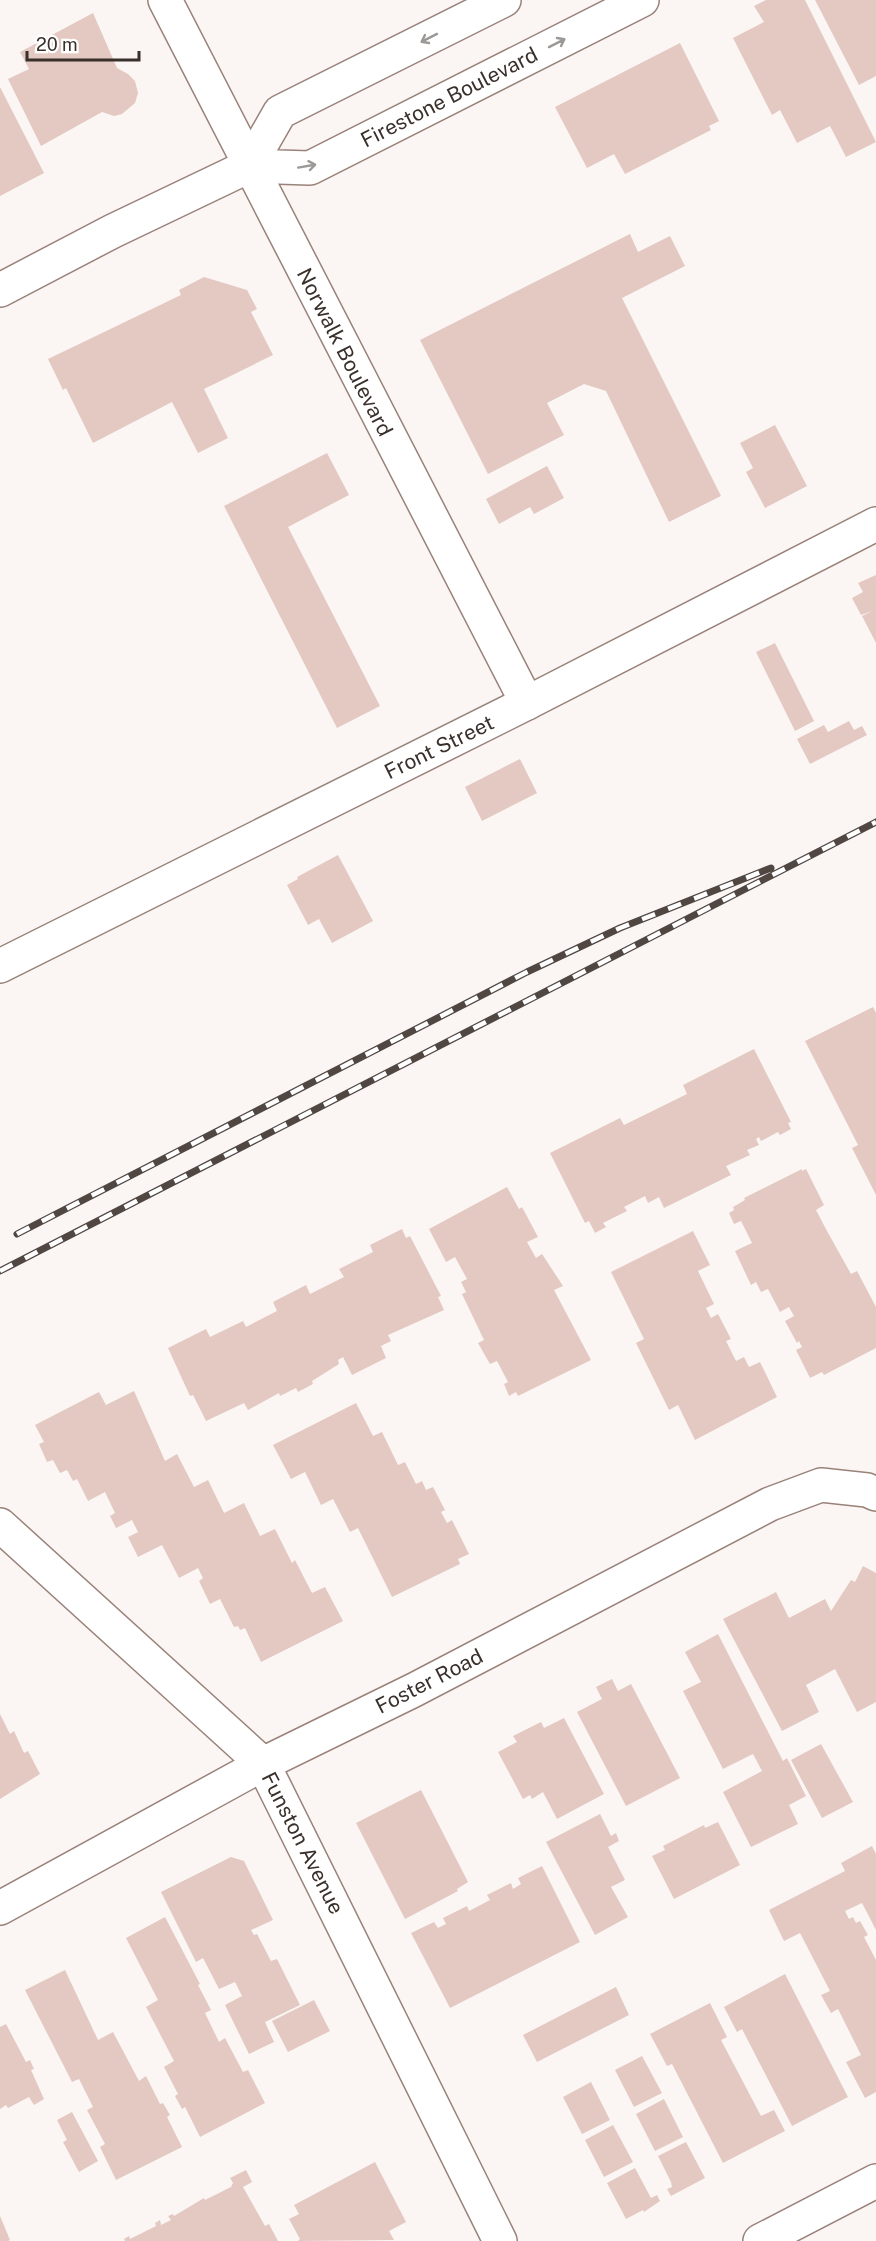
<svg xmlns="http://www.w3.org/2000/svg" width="876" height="2241" viewBox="0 0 876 2241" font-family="'Public Sans',sans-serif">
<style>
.building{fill:#e3c9c1}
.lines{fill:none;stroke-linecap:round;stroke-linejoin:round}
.minor-casing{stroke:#998279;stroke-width:36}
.tertiary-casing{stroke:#998279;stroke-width:36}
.minor{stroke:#fff;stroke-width:33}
.tertiary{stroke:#fff;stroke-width:33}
.rail-casing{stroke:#504743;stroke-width:7}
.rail{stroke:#fff;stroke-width:4.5;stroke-dasharray:14;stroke-linecap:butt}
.oneway{stroke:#9c9896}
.labels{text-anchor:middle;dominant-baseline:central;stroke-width:4.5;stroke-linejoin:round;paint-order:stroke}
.street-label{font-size:21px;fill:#39302c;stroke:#fff}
</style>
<rect width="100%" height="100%" fill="#fbf6f4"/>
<path class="building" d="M766 0H805L876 142 846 157 830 126 797 143 780 110 772 115 733 38 764 22 754 6Z
M815 0H876V76L859 85Z
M93 13 117 68 128 74 135 81 138 93 135 103 122 114 114 116 102 112 41 146 8 79 29 69 20 52Z
M680 43 719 121 709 126 711 130 625 174 614 154 587 168 555 107Z
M0 87 44 173 0 196Z
M630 234 638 252 670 236 685 266 622 298 721 496 669 522 606 391 584 384 547 403 564 435 488 474 420 340Z
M204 277 247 290 257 309 251 312 273 355 204 389 228 438 198 453 172 402 93 443 66 388 63 390 48 359 181 295 179 290Z
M775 425 807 486 765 508 746 472 753 468 740 443Z
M327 453 349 495 288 527 380 706 337 728 224 506Z
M547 466 564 498 534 514 530 507 499 524 486 499Z
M876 575V643L862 616 872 611 861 615 852 598 863 592 858 583Z
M775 643 814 721 795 731 756 652Z
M849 721 854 730 862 726 867 735 810 764 797 739 824 725 828 732Z
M520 759 537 793 482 821 465 787Z
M338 855 373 921 332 943 319 919 308 925 287 885 298 879 297 877Z
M873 1007 876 1013V1195L852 1148 858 1145 805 1041Z
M754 1049 791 1122 788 1123 791 1129 780 1135 778 1132 761 1141 759 1137 756 1139 759 1145 747 1150 750 1155 726 1166 731 1175 664 1208 659 1197 648 1203 645 1196 624 1207 627 1211 603 1223 606 1227 595 1233 589 1221 585 1223 550 1153 620 1118 624 1125 687 1094 683 1085Z
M802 1169V1171L806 1169 824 1205 816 1210 827 1231 851 1274 857 1271 876 1307V1348L824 1375 822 1372 810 1378 796 1350 802 1347 799 1341 797 1343 785 1321 794 1316 789 1307 780 1312 768 1289 761 1292 756 1282 751 1285 735 1251 752 1243 741 1221 734 1224 729 1213 734 1210 733 1207 745 1200 744 1198Z
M507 1187 519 1209 522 1207 538 1237 527 1242 536 1258 542 1254 563 1286 554 1290 591 1360 518 1396 516 1392 509 1396 504 1384 508 1382 497 1361 490 1364 478 1343 484 1340 462 1294 466 1292 461 1282 467 1279 455 1257 446 1262 429 1229Z
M402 1229 406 1238 410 1236 441 1296 438 1297 444 1310 388 1335 391 1341 381 1346 386 1358 352 1375 343 1357 338 1360 339 1364 312 1381 313 1384 298 1392 296 1388 280 1396 279 1393 248 1410 244 1403 206 1421 193 1395 190 1396 168 1348 206 1329 210 1337 243 1321 246 1327 277 1311 273 1302 306 1285 310 1294 344 1277 339 1269 373 1252 370 1245Z
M693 1231 710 1265 698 1271 714 1304 706 1308 711 1318 718 1314 731 1339 726 1341 736 1361 744 1357 749 1367 760 1362 777 1397 695 1440 678 1405 669 1410 636 1343 644 1339 611 1272Z
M134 1391 165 1461 177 1454 194 1487 208 1480 224 1513 244 1503 260 1536 275 1529 292 1563 295 1560 312 1593 325 1587 343 1621 261 1662 245 1628 240 1630 238 1626 234 1627 220 1599 210 1604 199 1581 203 1578 198 1568 179 1578 162 1545 138 1557 128 1537 138 1532 132 1520 116 1528 110 1516 115 1513 105 1492 88 1501 77 1479 73 1481 67 1470 60 1473 53 1460 47 1462 39 1444 44 1442 35 1425 99 1392 106 1405Z
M356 1403 373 1436 382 1432 398 1465 405 1462 416 1484 422 1481 426 1490 433 1487 445 1510 441 1512 447 1523 452 1520 469 1554 458 1559 460 1564 392 1597 358 1528 350 1532 333 1499 321 1505 305 1472 291 1479 273 1445Z
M863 1566 876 1573V1702L857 1712 835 1669 806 1685 819 1712 782 1731 723 1619 776 1592 789 1618 825 1599 831 1611 851 1580 855 1582Z
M718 1634 783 1761 787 1758 806 1796 789 1805 798 1824 751 1847 723 1792 762 1771 753 1754 723 1769 683 1691 701 1682 685 1652Z
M612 1679 618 1691 631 1684 680 1778 626 1806 577 1712 602 1699 596 1687Z
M0 1714 10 1734 14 1731 24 1753 28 1751 40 1774 0 1799Z
M564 1718 604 1794 557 1819 543 1792 532 1799 530 1795 523 1799 498 1752 517 1742 513 1736 541 1722 544 1728Z
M821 1744 853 1802 822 1818 791 1760Z
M421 1790 468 1882 457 1889 458 1891 405 1919 356 1823Z
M600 1814 611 1836 616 1833 619 1841 608 1847 625 1880 611 1887 628 1917 595 1935 546 1842Z
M718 1822 740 1865 674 1899 652 1856 665 1850 663 1846 704 1825 705 1828Z
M872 1846 876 1854V1930L862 1903 845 1911 849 1919 853 1917 856 1923 860 1921 868 1935 864 1937 876 1960V2092L865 2098 846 2062 861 2055 838 2009 831 2013 821 1995 830 1991 800 1933 784 1941 769 1910 845 1871 841 1863Z
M231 1857 244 1861 273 1920 251 1930 254 1935 257 1934 271 1961 277 1959 300 2005 265 2022 274 2042 249 2054 225 2005 242 1996 235 1982 219 1989 203 1958 196 1962 161 1892Z
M542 1866 580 1942 450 2008 411 1933 434 1922 438 1928 446 1924 443 1918 467 1906 469 1911 490 1900 487 1895 511 1883 513 1889 521 1884 518 1878Z
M165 1917 200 1984 198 1985 211 2010 205 2013 219 2042 225 2038 243 2072 248 2070 265 2103 200 2137 185 2107 182 2109 175 2096 178 2094 164 2067 174 2061 146 2007 158 2000 126 1938Z
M65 1970 98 2040 113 2032 139 2081 146 2076 160 2104 163 2103 170 2115 167 2117 182 2147 116 2180 100 2147 105 2144 87 2110 93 2107 79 2079 72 2082 25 1990Z
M785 1974 848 2097 792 2126 742 2029 737 2032 724 2007Z
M616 1987 629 2015 537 2062 523 2035Z
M314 2000 330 2031 288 2052 272 2021Z
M710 2003 727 2037 721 2040 761 2116 774 2110 785 2131 723 2163 672 2064 667 2066 650 2034Z
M6 2024 26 2062 30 2060 34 2069 31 2070 44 2099 34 2105 29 2097 8 2108 6 2105 0 2109V2027Z
M642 2056 662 2093 634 2107 615 2070Z
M591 2082 610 2120 582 2134 563 2097Z
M664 2099 683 2137 655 2151 636 2114Z
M72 2112 98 2161 79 2172 63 2142 67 2140 57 2120Z
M613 2125 633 2162 604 2177 585 2140Z
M686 2142 705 2178 671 2196 667 2189 672 2187 671 2182 658 2156Z
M375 2162 406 2222 389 2231 394 2240 298 2241 300 2239 289 2219 299 2214 294 2205Z
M635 2168 651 2198 657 2195 660 2201 644 2212 643 2210 626 2219 607 2183Z
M246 2170 252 2182 243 2187 265 2226 269 2224 278 2241H125L124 2239 129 2236 130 2239 156 2226 155 2223 160 2220 161 2225 171 2220 168 2216 173 2214 174 2216 204 2198 205 2200 231 2187 233 2183 230 2178Z
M0 2216 10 2240 8 2241H0Z"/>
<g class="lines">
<g class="minor-casing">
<path id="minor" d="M165 0 527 703
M0 1525 263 1764 500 2241
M760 2241 876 2181"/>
</g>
<g class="tertiary-casing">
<path id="tertiary" d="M249 166 280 112 504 0
M0 290 113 231 249 166 310 168 642 0
M0 966 527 703 876 524
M0 1908 263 1764 414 1690 770 1504 821 1485 867 1490 876 1494"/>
</g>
<use href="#minor" class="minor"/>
<use href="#tertiary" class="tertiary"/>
<g class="rail-casing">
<path id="rail" d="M17 1234 527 972 620 928 771 868
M0 1271 876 822"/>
</g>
<use href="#rail" class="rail"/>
</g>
<defs><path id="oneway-shaft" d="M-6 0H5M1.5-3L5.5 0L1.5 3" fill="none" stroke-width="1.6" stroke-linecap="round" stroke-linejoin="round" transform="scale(1.5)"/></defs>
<g class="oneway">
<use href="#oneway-shaft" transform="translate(429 38) rotate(153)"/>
<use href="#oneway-shaft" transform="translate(557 43) rotate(-27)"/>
<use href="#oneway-shaft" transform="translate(307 166) rotate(-10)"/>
</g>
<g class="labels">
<g class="street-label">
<text transform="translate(449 97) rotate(-27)">Firestone Boulevard</text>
<text transform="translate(345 352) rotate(63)">Norwalk Boulevard</text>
<text transform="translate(439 747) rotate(-26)">Front Street</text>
<text transform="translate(429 1681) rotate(-27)">Foster Road</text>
<text transform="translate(303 1843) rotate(63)">Funston Avenue</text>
</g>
</g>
<path d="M27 51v9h112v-9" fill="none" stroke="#39302c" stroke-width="3"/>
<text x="36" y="51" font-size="18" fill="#39302c" stroke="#ffffff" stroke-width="4.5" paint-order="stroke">20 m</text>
</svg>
